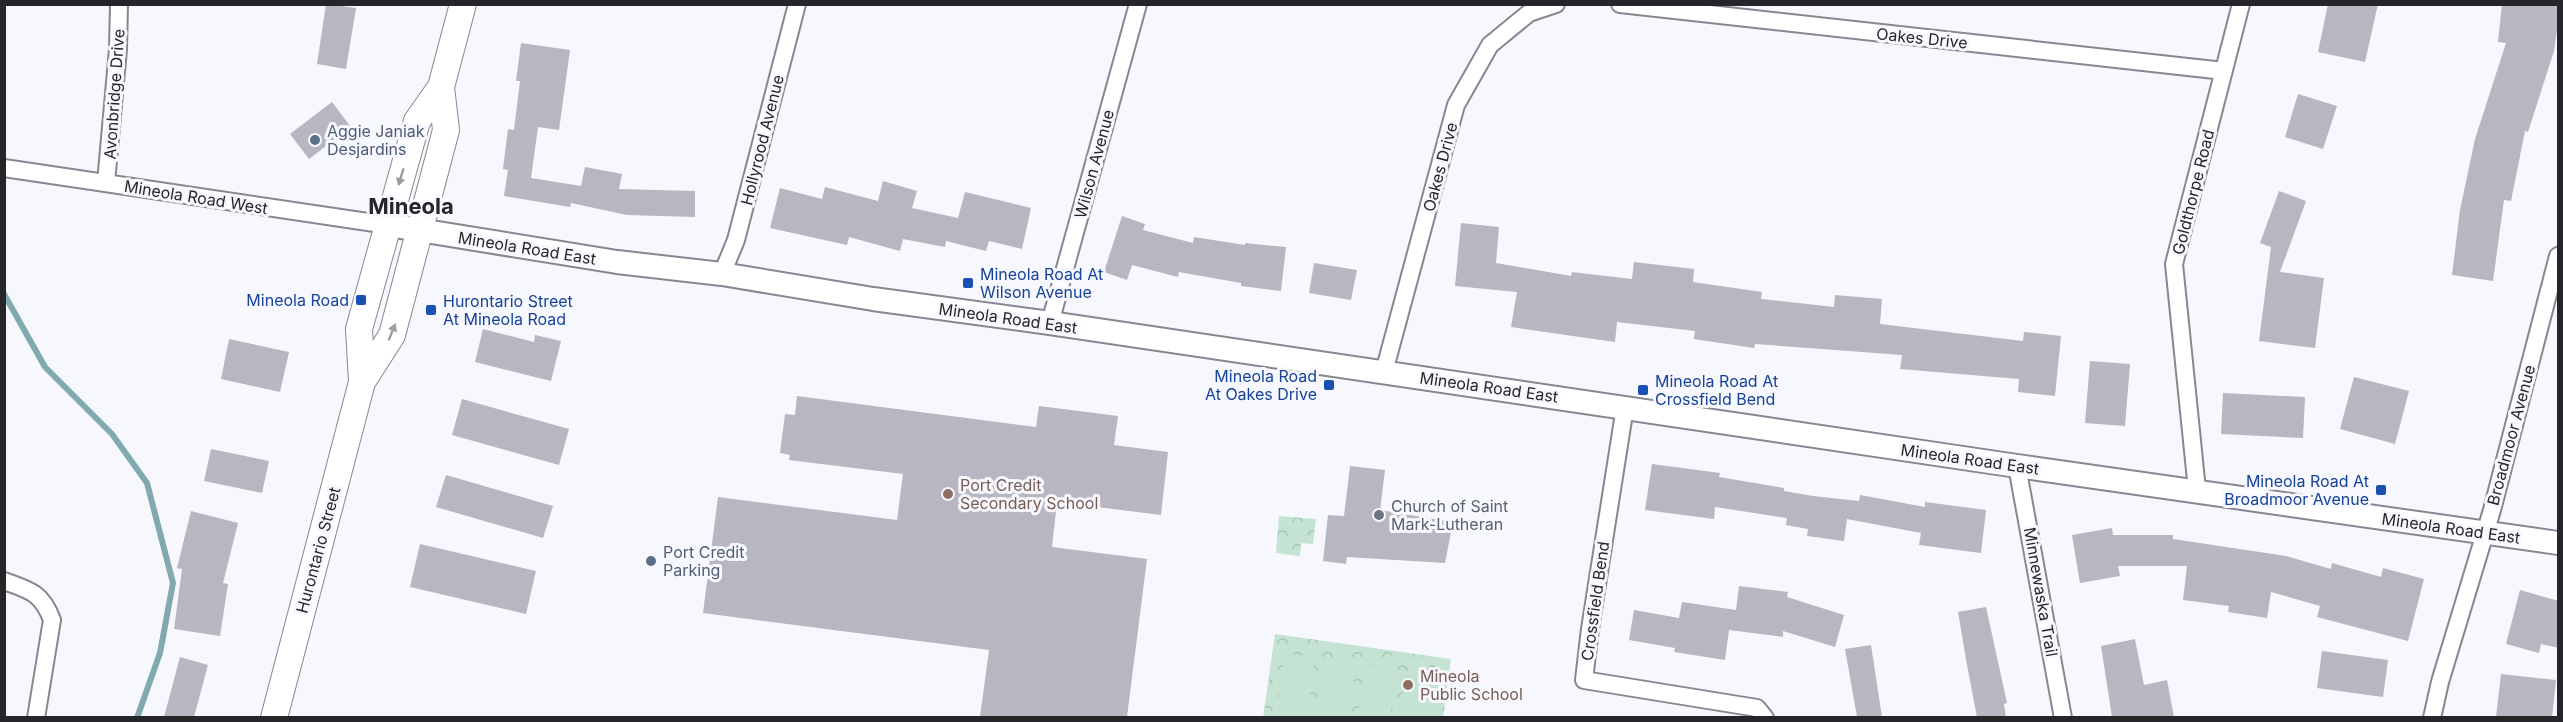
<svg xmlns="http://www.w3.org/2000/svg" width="2563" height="722" viewBox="0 0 2563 722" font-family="Inter,sans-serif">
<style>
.park{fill:url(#park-crowns)}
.pitch{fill:#c4e3d3}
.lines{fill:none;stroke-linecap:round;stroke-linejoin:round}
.stream{stroke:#80a9b0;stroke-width:6}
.building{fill:#b7b6c1}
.street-casing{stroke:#888791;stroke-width:20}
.secondary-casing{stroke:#888791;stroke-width:26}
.primary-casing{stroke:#888791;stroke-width:28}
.street{stroke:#fff;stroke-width:16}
.secondary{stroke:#fff;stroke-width:22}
.primary{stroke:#fff;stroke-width:26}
.oneway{fill:#9d9d9f}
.service-dot{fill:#5c6f8a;stroke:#f7f7fe;stroke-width:2}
.transit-dot{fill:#1a4fb4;stroke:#f7f7fe;stroke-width:2}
.education-dot{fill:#8d6e63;stroke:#f7f7fe;stroke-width:2}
.worship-dot{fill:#6b7280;stroke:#f7f7fe;stroke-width:2}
.labels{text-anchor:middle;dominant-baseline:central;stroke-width:6;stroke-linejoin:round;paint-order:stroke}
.street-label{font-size:16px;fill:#26262a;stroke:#f7f7fe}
.service-label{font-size:16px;fill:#4e5e75;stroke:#f7f7fe;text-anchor:start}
.transit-label{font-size:16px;fill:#164399;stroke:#f7f7fe;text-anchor:start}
.education-label{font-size:16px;fill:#785e54;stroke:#f7f7fe;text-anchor:start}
.worship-label{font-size:16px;fill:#5b616d;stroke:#f7f7fe;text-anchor:start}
.district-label{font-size:22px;font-weight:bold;fill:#26262a;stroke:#f7f7fe}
</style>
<defs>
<pattern id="park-crowns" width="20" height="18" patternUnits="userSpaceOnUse" patternTransform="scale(1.5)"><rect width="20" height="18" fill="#c4e3d3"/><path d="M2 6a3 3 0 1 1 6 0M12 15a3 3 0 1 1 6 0" fill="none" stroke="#a8c3b5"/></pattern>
</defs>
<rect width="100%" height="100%" fill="#f7f7fe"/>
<path class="park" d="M1279 516 1316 519 1313 544 1301 543 1300 556 1276 553Z
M1275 634 1451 659 1443 717 1263 718Z"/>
<path class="pitch" d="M1284 653 1315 657 1307 717H1276Z
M1325 659 1356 664 1349 717H1317Z
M1365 665 1397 669 1390 717H1358Z
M1406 671 1437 675 1431 717H1399Z"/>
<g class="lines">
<path class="stream" d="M4 294 45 367 112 434 147 483 173 583 160 653 137 718"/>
</g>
<path class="building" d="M326 4 356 8 346 69 317 64Z
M2328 4H2378L2365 62 2318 52Z
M2502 4H2559V16L2554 51 2528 132 2525 131 2511 201 2504 200 2493 281 2452 275 2460 210 2475 139 2506 43 2498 42Z
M521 43 570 50 559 130 538 127 531 178 581 186 585 167 622 174 619 189 695 191V217L627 215 571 203 570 207 504 196 508 170 503 169 508 129 514 130 520 81H516Z
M2298 94 2337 106 2323 149 2285 137Z
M332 102 351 127 309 159 290 134Z
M883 181 917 191 912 208 958 218 965 192 1031 208 1022 249 989 241 986 251 946 241 945 247 903 239 900 251 849 237 847 245 770 228 780 188 822 199 825 187 878 201Z
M2279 191 2306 201 2280 272 2324 278 2315 348 2259 341 2271 247 2260 243Z
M1122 216 1145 224 1143 230 1193 243 1194 237 1245 245V243L1286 247 1281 291 1241 286V283L1179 272 1178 277 1132 265 1127 280 1104 272Z
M1461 223 1499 227 1496 263 1571 276 1572 272 1632 279 1634 262 1694 269 1693 282 1762 292 1761 299 1834 307 1835 295 1882 299 1880 324 2023 341 2024 332 2061 336 2055 396 2018 392 2019 379 1900 369 1902 355 1755 344 1754 348 1694 339 1695 331 1617 322 1615 342 1511 327 1517 292 1455 286Z
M1314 263 1357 270 1351 300 1309 293Z
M483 329 534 342 535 335 561 341 551 381 475 362Z
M229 339 289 352 280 392 221 379Z
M2090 361 2130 364 2125 426 2085 423Z
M2354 377 2409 391 2395 444 2340 429Z
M2223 393 2305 397 2303 438 2221 434Z
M797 396 1036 427 1039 406 1118 416 1114 445 1168 452 1161 515 1057 502 1052 547 1147 559 1127 717H980L989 650 703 613 718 497 897 520 903 474 789 460 790 455 780 453 785 414 795 415Z
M462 399 569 429 559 465 452 435Z
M211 449 269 461 262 493 204 481Z
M1652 464 1720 473 1719 477 1784 488V491L1813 496 1859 501 1860 495 1925 507V502L1986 510 1981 553 1919 545 1921 533 1847 519 1844 541 1807 536 1808 529 1786 525 1787 518 1715 507 1714 519 1645 510Z
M1350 466 1385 470 1380 510 1453 522 1445 563 1347 557 1346 564 1323 561 1328 515 1344 516Z
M446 475 553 506 543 538 436 507Z
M191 511 238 523 223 583 228 584 220 636 174 629 182 569 177 568Z
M2112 528 2113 535H2173V539L2286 556 2331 569 2332 563 2381 577 2383 568 2424 579 2408 641 2317 617 2320 606 2271 592 2267 618 2228 612 2229 606 2183 600 2187 566H2118L2120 576 2080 583 2072 535Z
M420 544 536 571 526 614 410 587Z
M1739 586 1788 592 1787 597 1844 615 1835 647 1783 631V637L1729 630 1725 660 1674 652 1675 648 1629 640 1634 610 1679 618 1682 602 1736 610Z
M2520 590 2559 601V648L2541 644 2539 653 2506 644Z
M1986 607 2007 703 2004 704 2006 717H1977L1967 665 1958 612Z
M2135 639 2144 685 2167 680 2174 717H2112L2101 646Z
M1871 645 1882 717H1857L1845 649Z
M2322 651 2388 660 2383 697 2317 688Z
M180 657 208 665 194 717H164Z
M2501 674 2556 680 2552 717H2496Z"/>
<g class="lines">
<g class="street-casing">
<path id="street" d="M1620 4 2224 71
M4 168 388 225
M106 183 118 49 119 4
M722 274 736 240 797 4
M1050 323 1138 4
M1384 372 1456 105 1490 45 1529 13 1556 4
M1625 407 1590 629 1584 680 1757 708 1765 718
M2017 466 2063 718
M2197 490 2174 264 2241 4
M4 581C30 590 42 593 52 620L36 718
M2432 718 2440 682 2492 510 2558 256"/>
</g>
<g class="secondary-casing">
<path id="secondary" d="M388 225 617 262 722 274 873 299 1050 323 2017 466 2558 543"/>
</g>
<g class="primary-casing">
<path id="primary" d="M362 382 359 329 417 121 441 87
M274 718 362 382 392 335 446 130 441 87 463 4"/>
</g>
<use href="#street" class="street"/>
<use href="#secondary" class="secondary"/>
<use href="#primary" class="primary"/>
</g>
<defs><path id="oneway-solid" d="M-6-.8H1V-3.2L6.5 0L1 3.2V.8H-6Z" transform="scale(1.5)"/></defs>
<g class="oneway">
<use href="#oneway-solid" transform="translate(401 177) rotate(106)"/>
<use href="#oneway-solid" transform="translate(392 332) rotate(-68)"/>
</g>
<g class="service-dot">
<circle cx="315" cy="140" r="6"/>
<circle cx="651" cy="561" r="6"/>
</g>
<g class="transit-dot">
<rect x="962" y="277" width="12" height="12" rx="3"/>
<rect x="355" y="294" width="12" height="12" rx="3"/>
<rect x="425" y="304" width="12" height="12" rx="3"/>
<rect x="1323" y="379" width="12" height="12" rx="3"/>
<rect x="1637" y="384" width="12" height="12" rx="3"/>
<rect x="2375" y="484" width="12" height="12" rx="3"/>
</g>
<g class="education-dot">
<circle cx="948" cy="494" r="6"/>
<circle cx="1408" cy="685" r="6"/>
</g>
<circle class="worship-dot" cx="1379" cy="515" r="6"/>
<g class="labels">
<g class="street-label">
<text transform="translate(1922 38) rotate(6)">Oakes Drive</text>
<text transform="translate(114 94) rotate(-86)">Avonbridge Drive</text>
<text transform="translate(762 140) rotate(-76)">Hollyrood Avenue</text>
<text transform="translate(1094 164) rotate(-75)">Wilson Avenue</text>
<text transform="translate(1440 167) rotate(-75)">Oakes Drive</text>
<text transform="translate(2193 192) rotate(-76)">Goldthorpe Road</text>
<text transform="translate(196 197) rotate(9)">Mineola Road West</text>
<text transform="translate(527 248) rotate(9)">Mineola Road East</text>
<text transform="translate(1008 318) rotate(8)">Mineola Road East</text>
<text transform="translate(1489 387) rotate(8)">Mineola Road East</text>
<text transform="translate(2511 435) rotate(-75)">Broadmoor Avenue</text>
<text transform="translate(1970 459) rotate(8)">Mineola Road East</text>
<text transform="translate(2451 528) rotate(8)">Mineola Road East</text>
<text transform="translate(318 550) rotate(-75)">Hurontario Street</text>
<text transform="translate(2041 592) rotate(80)">Minnewaska Trail</text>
<text transform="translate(1595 601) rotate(-82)">Crossfield Bend</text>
</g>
<g class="service-label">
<text x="327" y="131">Aggie Janiak<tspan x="327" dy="18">Desjardins</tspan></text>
<text x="663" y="552">Port Credit<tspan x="663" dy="18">Parking</tspan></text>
</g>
<g class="transit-label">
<text x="980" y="274">Mineola Road At<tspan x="980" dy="18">Wilson Avenue</tspan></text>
<text x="349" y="300" text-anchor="end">Mineola Road</text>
<text x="443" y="301">Hurontario Street<tspan x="443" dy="18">At Mineola Road</tspan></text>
<text x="1317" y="376" text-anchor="end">Mineola Road<tspan x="1317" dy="18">At Oakes Drive</tspan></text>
<text x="1655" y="381">Mineola Road At<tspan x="1655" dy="18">Crossfield Bend</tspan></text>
<text x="2369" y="481" text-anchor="end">Mineola Road At<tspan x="2369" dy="18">Broadmoor Avenue</tspan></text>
</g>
<g class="education-label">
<text x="960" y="485">Port Credit<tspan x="960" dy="18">Secondary School</tspan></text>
<text x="1420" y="676">Mineola<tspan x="1420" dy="18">Public School</tspan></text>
</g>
<g class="worship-label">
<text x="1391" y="506">Church of Saint<tspan x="1391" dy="18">Mark-Lutheran</tspan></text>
</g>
<g class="district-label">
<text x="411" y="206">Mineola</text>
</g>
</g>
<rect width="2563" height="722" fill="none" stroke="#26262a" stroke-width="12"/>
</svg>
